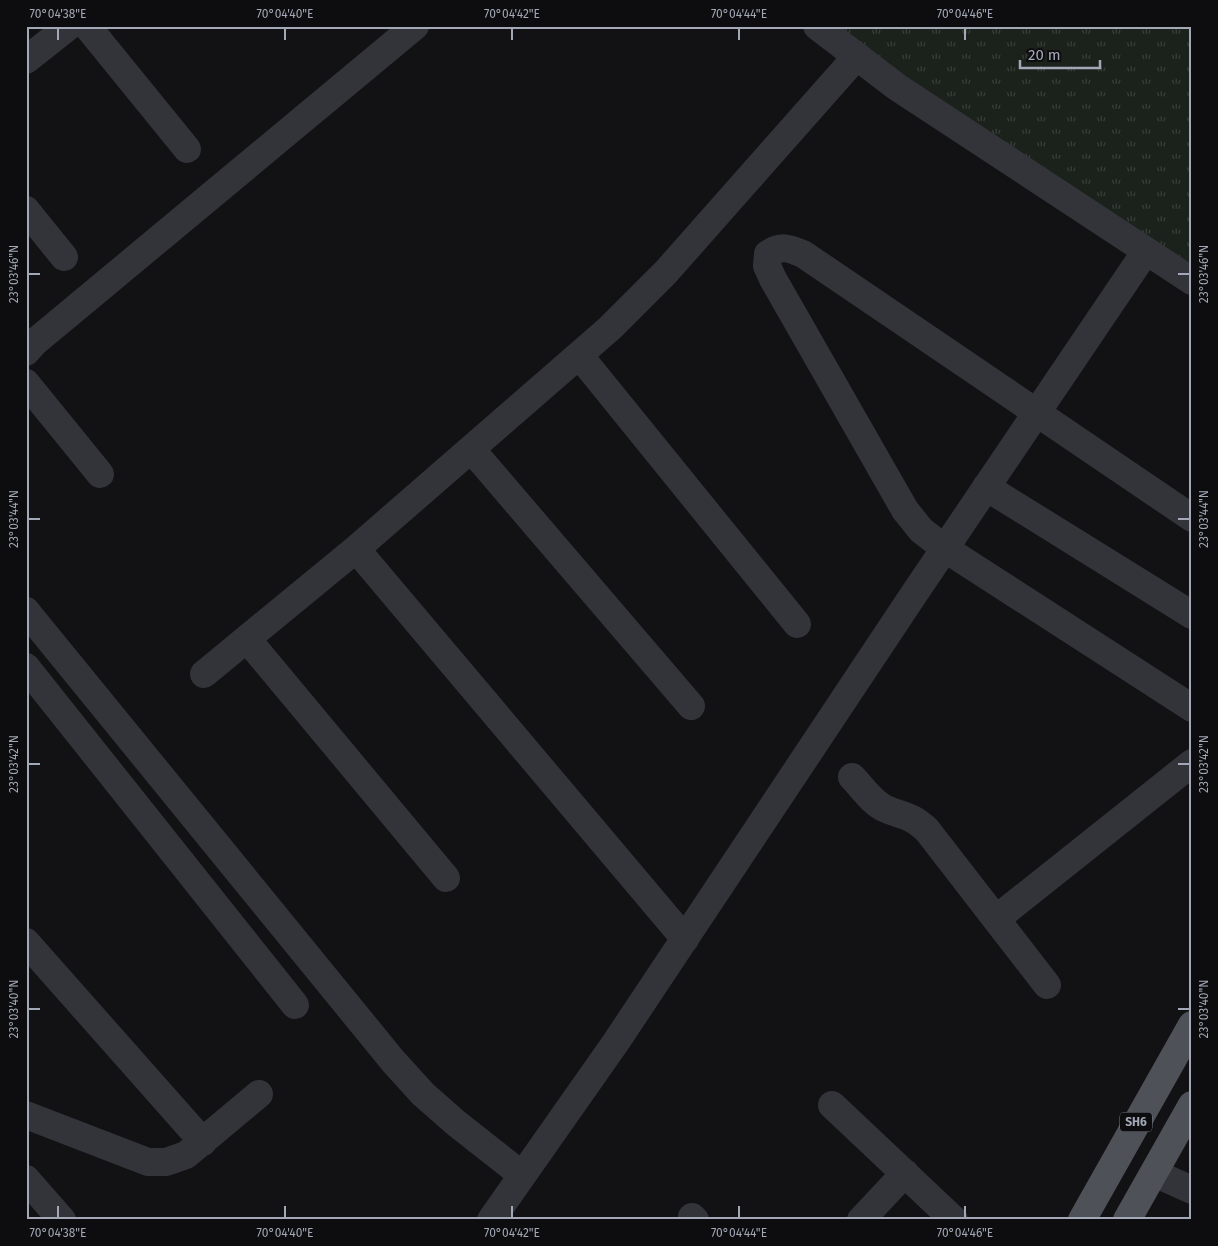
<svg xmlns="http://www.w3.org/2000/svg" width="1218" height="1246" viewBox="0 0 1218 1246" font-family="'Fira Sans',sans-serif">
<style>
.grass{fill:url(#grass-tufts)}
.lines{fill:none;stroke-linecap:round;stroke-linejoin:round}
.minor{stroke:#333439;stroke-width:28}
.primary{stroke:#4f5159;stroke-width:28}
.ticks{fill:none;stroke:#a2a8b6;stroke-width:2}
.labels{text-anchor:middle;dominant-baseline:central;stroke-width:4;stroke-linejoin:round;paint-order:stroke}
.shield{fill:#0d0d0f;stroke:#757a84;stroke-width:1}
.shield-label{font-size:12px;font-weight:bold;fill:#a2a8b6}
.neatline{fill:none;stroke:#a2a8b6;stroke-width:2}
.ticks-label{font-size:12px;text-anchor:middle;fill:#a2a8b6}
</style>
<defs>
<pattern id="grass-tufts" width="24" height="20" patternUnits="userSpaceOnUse" patternTransform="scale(1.25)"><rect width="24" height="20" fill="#1a221b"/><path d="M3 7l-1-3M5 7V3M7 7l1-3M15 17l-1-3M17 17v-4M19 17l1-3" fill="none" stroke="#383f3a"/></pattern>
</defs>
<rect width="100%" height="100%" fill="#121214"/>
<path class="grass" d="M813 26H1192V290Z"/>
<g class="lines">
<path class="minor" d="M87 26 187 149
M817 26 897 87 1192 281
M26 60 69 26
M26 210 64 257
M26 352 35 342 415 26
M579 355 797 624
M26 383 100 474
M471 449 691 706
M986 487 1192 615
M1192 518 803 254C789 248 781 245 768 254L767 266 773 279 905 510 921 530 944 548 1192 708
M356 549 685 939
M26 611 393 1061 423 1094 456 1123 522 1175
M247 639 446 878
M26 667 295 1005
M204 674 356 549 610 328 666 272 857 56
M852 777C862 787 872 803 886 809 904 817 910 814 927 830L1047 985
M996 919 1192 763
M26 942 203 1142
M832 1105 954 1220
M26 1115 148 1162H166L186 1155 259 1094
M1154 1173 1192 1190
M26 1179 62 1220
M692 1217 695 1220
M491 1220 616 1042 914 594 1146 251
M861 1220 905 1173"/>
<path class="primary" d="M1082 1220 1192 1025
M1127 1220 1192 1105"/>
</g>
<path class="ticks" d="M58 28V40M285 28V40M512 28V40M739 28V40M965 28V40M28 274H40M1178 274H1190M28 519H40M1178 519H1190M28 764H40M1178 764H1190M28 1009H40M1178 1009H1190M58 1206V1218M285 1206V1218M512 1206V1218M739 1206V1218M965 1206V1218"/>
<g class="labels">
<rect class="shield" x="1120" y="1112.5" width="32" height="19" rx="4"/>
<g class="shield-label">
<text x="1136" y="1122">SH6</text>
</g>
</g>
<rect width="1218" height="1246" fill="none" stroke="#0d0d0f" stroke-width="55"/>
<path d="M1020 60v8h80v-8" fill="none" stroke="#a2a8b6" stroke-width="2.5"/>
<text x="1028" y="60" font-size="15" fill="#a2a8b6" stroke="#0d0d0f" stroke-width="4" paint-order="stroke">20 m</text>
<rect x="28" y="28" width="1162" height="1190" class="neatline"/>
<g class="ticks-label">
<text x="58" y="18">70°04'38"E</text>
<text x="285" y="18">70°04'40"E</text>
<text x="512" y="18">70°04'42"E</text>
<text x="739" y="18">70°04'44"E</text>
<text x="965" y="18">70°04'46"E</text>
<text transform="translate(14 274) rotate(-90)" y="4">23°03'46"N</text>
<text transform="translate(1204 274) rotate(-90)" y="4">23°03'46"N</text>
<text transform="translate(14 519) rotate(-90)" y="4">23°03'44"N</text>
<text transform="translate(1204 519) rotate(-90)" y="4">23°03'44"N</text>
<text transform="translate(14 764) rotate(-90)" y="4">23°03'42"N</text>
<text transform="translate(1204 764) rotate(-90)" y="4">23°03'42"N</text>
<text transform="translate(14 1009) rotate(-90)" y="4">23°03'40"N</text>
<text transform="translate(1204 1009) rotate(-90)" y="4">23°03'40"N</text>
<text x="58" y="1237">70°04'38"E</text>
<text x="285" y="1237">70°04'40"E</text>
<text x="512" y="1237">70°04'42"E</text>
<text x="739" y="1237">70°04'44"E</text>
<text x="965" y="1237">70°04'46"E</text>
</g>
</svg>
